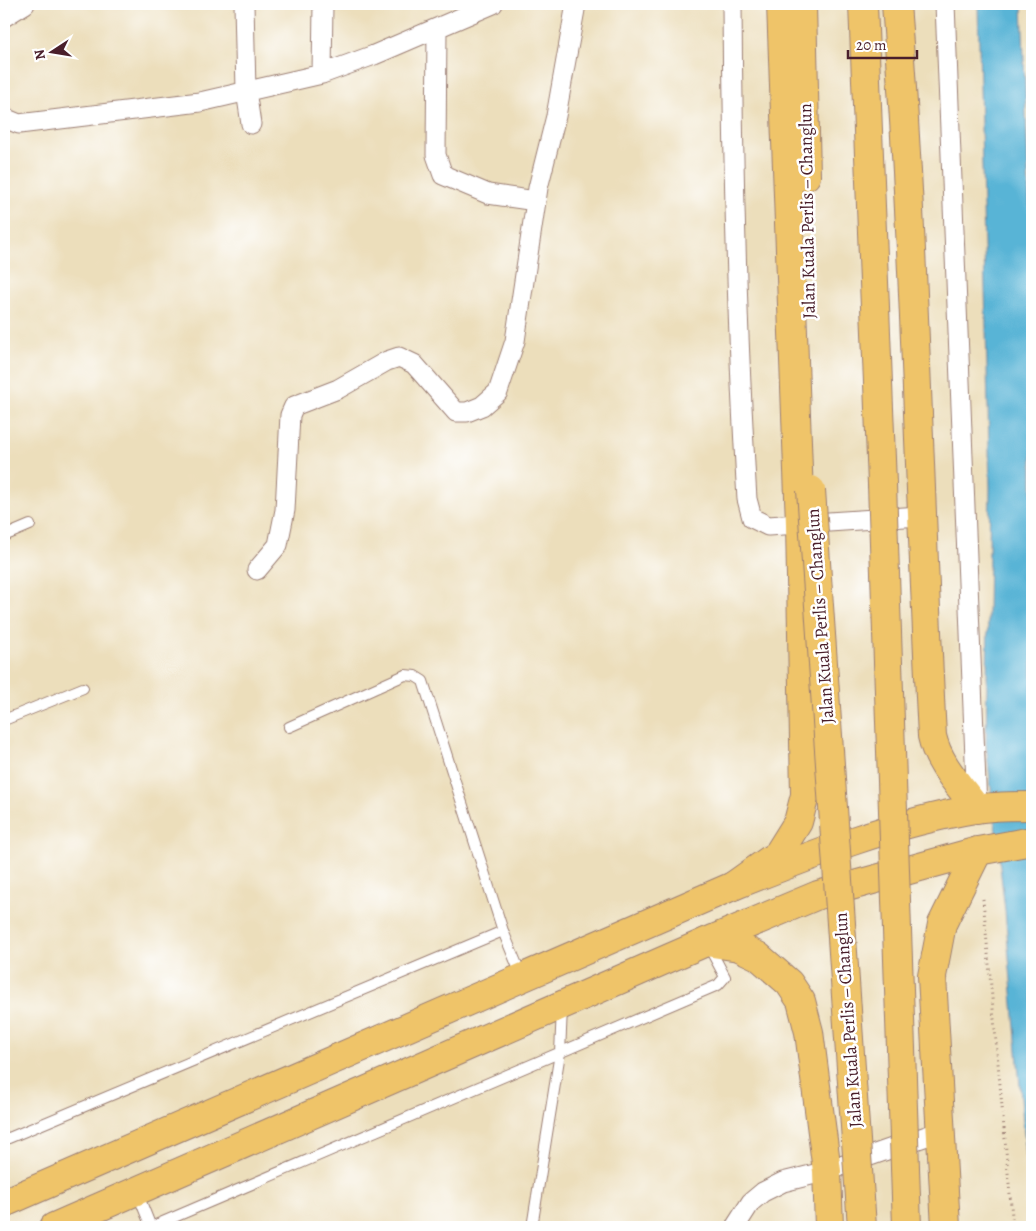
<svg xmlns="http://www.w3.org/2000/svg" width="1036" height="1231" viewBox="0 0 1036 1231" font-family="Alegreya,serif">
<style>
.water{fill:#59b4d6;stroke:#526a80}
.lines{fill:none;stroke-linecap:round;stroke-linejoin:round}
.lane-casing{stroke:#9b7e73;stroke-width:12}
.street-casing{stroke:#9b7e73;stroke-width:21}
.primary-casing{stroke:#9b7e73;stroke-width:30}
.highway-casing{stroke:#9b7e73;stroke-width:30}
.path{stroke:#9b7e73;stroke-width:3;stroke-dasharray:1 4;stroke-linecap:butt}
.lane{stroke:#fff;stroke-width:10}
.street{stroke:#fff;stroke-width:19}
.primary{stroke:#efc469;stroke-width:28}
.highway{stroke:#efc469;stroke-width:28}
.highway-bridge-casing{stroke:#9b7e73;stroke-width:30;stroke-linecap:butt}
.highway-bridge{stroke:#efc469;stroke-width:28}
.labels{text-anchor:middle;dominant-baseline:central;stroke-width:5;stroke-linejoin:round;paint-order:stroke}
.street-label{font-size:18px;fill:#4a1f2b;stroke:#fff}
</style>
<rect width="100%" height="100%" fill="#fff"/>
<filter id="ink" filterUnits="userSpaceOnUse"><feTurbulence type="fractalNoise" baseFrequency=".02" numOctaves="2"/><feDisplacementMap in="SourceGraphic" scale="10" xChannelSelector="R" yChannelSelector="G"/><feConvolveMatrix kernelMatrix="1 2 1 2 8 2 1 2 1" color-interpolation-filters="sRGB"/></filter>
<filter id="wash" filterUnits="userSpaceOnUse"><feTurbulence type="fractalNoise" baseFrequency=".0096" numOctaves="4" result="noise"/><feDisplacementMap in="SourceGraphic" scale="20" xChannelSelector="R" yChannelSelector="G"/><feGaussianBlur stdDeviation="1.12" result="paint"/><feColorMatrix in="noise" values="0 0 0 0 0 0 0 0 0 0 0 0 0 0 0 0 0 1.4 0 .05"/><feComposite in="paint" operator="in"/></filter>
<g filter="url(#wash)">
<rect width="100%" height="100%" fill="#ecdebb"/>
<path class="water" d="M978 4H1022L1032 276V1227L1005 910 986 744 990 488Z"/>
</g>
<g filter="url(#ink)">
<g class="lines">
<g class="lane-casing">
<path id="lane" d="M4 536 30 525
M4 720 83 688
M289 727 405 675 415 676 423 681 503 931 522 977
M4 1140 503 931
M137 1192 151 1227
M151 1227 718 985 725 977 709 947
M532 1227 560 1053 562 1008"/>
</g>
<g class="street-casing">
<path id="street" d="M244 4 246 91 251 124
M732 4C733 169 737 334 747 499L752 518 768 526 920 516
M945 4 977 809
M4 17 25 4
M437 28 436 155 443 175 488 194 536 201
M322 74 323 4
M4 115 7 119 19 124 200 102 322 74 374 55 493 4
M257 570 278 545 285 510 290 415 294 406 338 389 387 361 399 357 414 364 456 412H467L482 406 498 392 515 341 538 188 556 116 576 4
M735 1227 751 1202 763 1192 783 1182 827 1171 941 1131"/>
</g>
<g class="primary-casing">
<path id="primary" d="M4 1203 733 886C811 855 892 823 975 809 994 806 1013 806 1032 806
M54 1227 706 942 818 895 978 851 1032 841"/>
</g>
<g class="highway-casing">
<path id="highway" d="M802 4 806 176
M863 4 882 484
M896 4C915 247 919 492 932 736 938 764 960 786 977 809
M733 886 778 854 798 822 805 795 800 524 781 4
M706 942 739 947 758 956 789 983 801 1001 809 1032 827 1171 829 1227
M946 1227 932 976 942 924 978 851"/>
</g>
<path class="path" d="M983 899 1013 1227"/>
<use href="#lane" class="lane"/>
<use href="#street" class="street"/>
<use href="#primary" class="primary"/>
<use href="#highway" class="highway"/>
<g class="highway-bridge-casing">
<path id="highway-bridge" d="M882 484 907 1227
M811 490 862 1227"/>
</g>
<use href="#highway-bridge" class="highway-bridge"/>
</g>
</g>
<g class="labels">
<g class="street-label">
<text transform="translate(807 211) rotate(-91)">Jalan Kuala Perlis – Changlun</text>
<text transform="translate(820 616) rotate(-94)">Jalan Kuala Perlis – Changlun</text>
<text transform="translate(848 1020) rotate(-94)">Jalan Kuala Perlis – Changlun</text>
</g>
</g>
<rect width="1036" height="1231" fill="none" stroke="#fff" stroke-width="20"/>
<g transform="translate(52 52) rotate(258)" stroke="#ffffff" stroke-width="4" paint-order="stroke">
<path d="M0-4L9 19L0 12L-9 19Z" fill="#4a1f2b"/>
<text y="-8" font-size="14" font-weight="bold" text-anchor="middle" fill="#4a1f2b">N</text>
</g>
<path d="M848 50v8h69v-8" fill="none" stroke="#4a1f2b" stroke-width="2.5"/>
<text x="856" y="50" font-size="15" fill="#4a1f2b" stroke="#ffffff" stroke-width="4" paint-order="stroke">20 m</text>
</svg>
